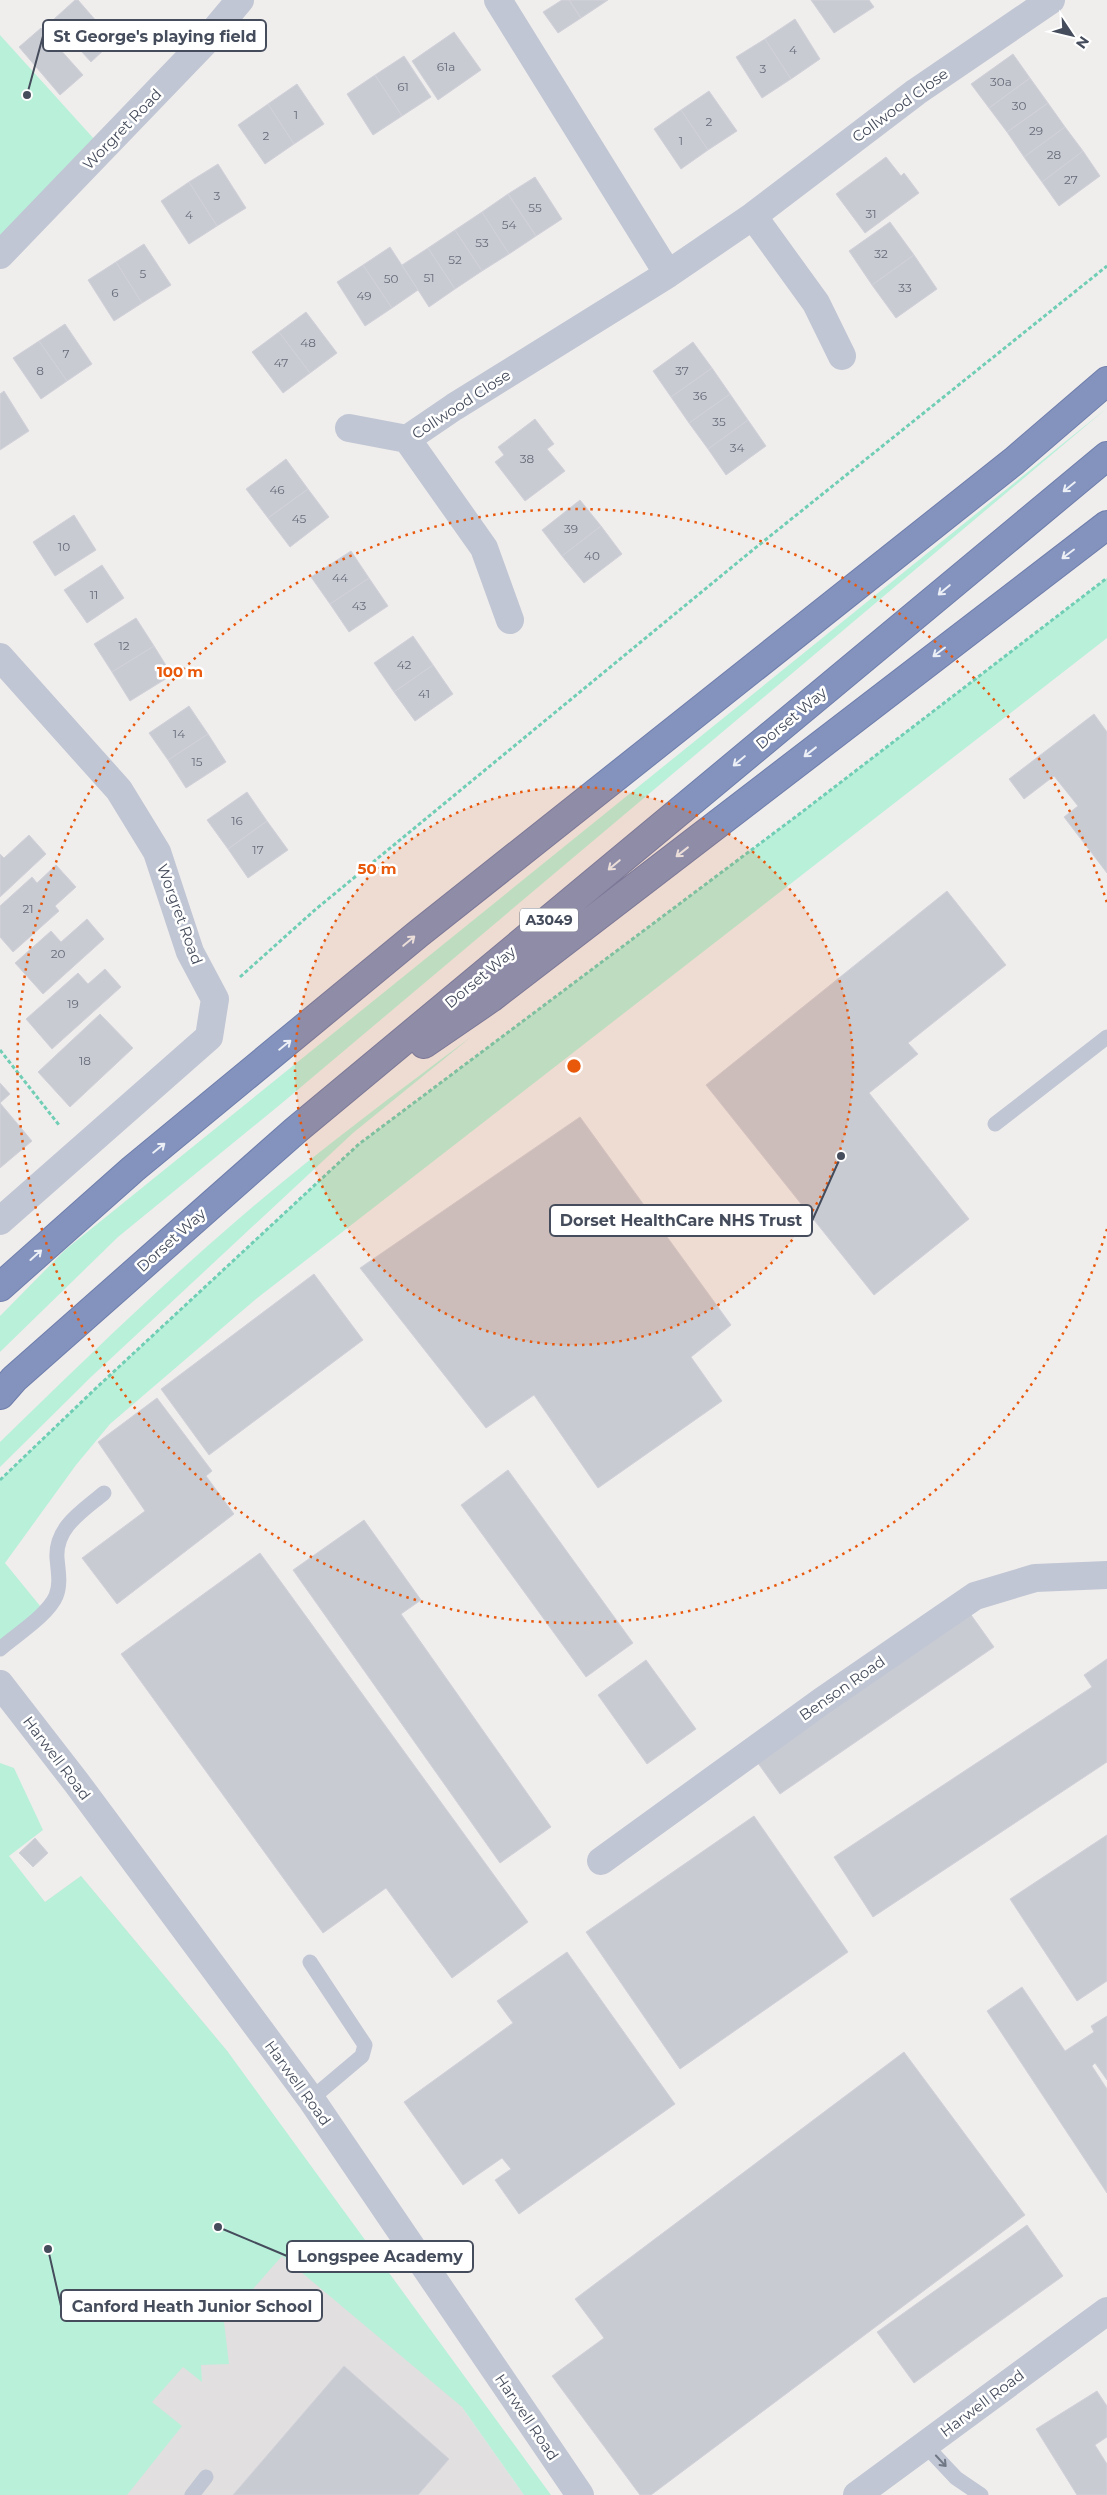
<svg xmlns="http://www.w3.org/2000/svg" width="1107" height="2495" viewBox="0 0 1107 2495" font-family="Montserrat,sans-serif">
<style>
.education{fill:#e1dfdf}
.green{fill:#b9f0da}
.building{fill:#c9cbd3;stroke:#d1d1d9}
.lines{fill:none;stroke-linecap:round;stroke-linejoin:round}
.highway-casing{stroke:#6e7daa;stroke-width:30}
.path{stroke:#70ceb5;stroke-width:3;stroke-dasharray:4 2.5;stroke-linecap:butt}
.lane{stroke:#c0c6d3;stroke-width:15}
.street{stroke:#c0c6d3;stroke-width:28}
.highway{stroke:#8393be;stroke-width:28}
.oneway{stroke:#eceff5}
.oneway2{stroke:#707785}
.ring{fill:none;stroke:#e8590c;stroke-width:2.5;stroke-dasharray:2.5 5}
.labels{text-anchor:middle;dominant-baseline:central;stroke-width:5;stroke-linejoin:round;paint-order:stroke}
.number-label{font-size:12px;fill:#666c79}
.shield{fill:#fff;stroke:#7d828c;stroke-width:1}
.shield-label{font-size:14px;font-weight:bold;fill:#454c5b}
.street-label{font-size:15px;fill:#454c5b;stroke:#fff}
.centre{fill:#e8590c;stroke:#fff;stroke-width:2.5}
.ring-label{font-size:15px;text-anchor:middle;font-weight:bold;fill:#e8590c;stroke:#fff;stroke-width:5;stroke-linejoin:round;paint-order:stroke}
.leader{fill:none;stroke:#454c5b;stroke-width:2}
.callout-dot{fill:#454c5b;stroke:#fff;stroke-width:2}
.callout{fill:#fff;stroke:#454c5b;stroke-width:2}
.callout-label{font-size:16px;text-anchor:middle;font-weight:bold;fill:#454c5b}
</style>
<rect width="100%" height="100%" fill="#f0eded"/>
<path class="education" d="M0 1848 45 1902 81 1876 228 2052 215 2071 462 2407 524 2495H0Z"/>
<path class="green" d="M0 35 95 140 0 239Z
M1107 408 282 1103 118 1237 0 1352V1316L65 1250Z
M1107 578V638L256 1299 110 1424 76 1465 5 1563 45 1612 0 1649V1480L94 1390 359 1144 802 812Z
M471 1037 353 1133 91 1377 0 1467V1442C77 1367 154 1292 235 1222 311 1156 391 1097 471 1037Z
M0 1763 14 1768 43 1830 9 1856 45 1902 81 1876 228 2052 551 2495H524L462 2407 282 2256 224 2322 229 2364 201 2365 202 2382 183 2367 152 2402 182 2426 127 2495H0Z"/>
<path class="building" d="M75 0H78L111 38 103 44 106 48 91 62 53 20Z
M562 0H569L581 18 558 33 543 12Z
M569 0H608L581 18Z
M811 0H869L874 7 834 33Z
M795 19 820 59 791 79 765 39Z
M41 28 83 75 60 95 19 47Z
M454 32 481 70 438 100 412 61Z
M765 39 791 79 762 98 736 57Z
M1013 54 1030 78 989 108 971 84Z
M404 56 431 97 402 116 375 75Z
M375 75 402 116 373 135 347 94Z
M1030 78 1048 103 1007 132 989 108Z
M297 84 324 124 294 144 268 104Z
M709 91 737 131 708 150 681 110Z
M1048 103 1065 127 1024 157 1007 132Z
M268 104 294 144 265 164 238 125Z
M681 110 708 150 681 169 654 129Z
M1065 127 1083 151 1042 182 1024 157Z
M1083 151 1100 176 1059 206 1042 182Z
M886 157 901 176 904 173 919 193 865 233 836 194Z
M218 164 246 208 217 226 189 182Z
M535 177 562 219 536 236 508 194Z
M189 182 217 226 189 244 161 201Z
M508 194 536 236 509 254 482 212Z
M482 212 509 254 482 271 455 230Z
M890 222 914 255 872 285 849 251Z
M455 230 482 271 455 289 428 248Z
M144 244 171 285 142 303 116 262Z
M390 247 418 290 392 308 363 265Z
M428 248 455 289 429 307 402 265Z
M914 255 937 289 896 318 872 285Z
M116 262 142 303 114 321 88 280Z
M363 265 392 308 365 326 337 282Z
M306 312 337 353 310 373 279 332Z
M65 324 92 364 67 381 39 341Z
M279 332 310 373 283 393 252 352Z
M39 341 67 381 41 399 13 358Z
M693 342 712 368 671 397 653 371Z
M712 368 730 394 689 423 671 397Z
M4 391 29 431 0 450V394Z
M730 394 748 420 708 449 689 423Z
M535 419 554 444 547 449 565 471 525 501 495 462 504 455 498 447Z
M748 420 766 446 726 475 708 449Z
M286 459 308 489 268 518 246 489Z
M308 489 329 517 290 547 268 518Z
M580 500 601 526 562 556 542 530Z
M74 515 96 550 55 576 33 542Z
M601 526 622 554 584 583 562 556Z
M351 551 369 578 330 604 311 577Z
M102 565 124 598 87 623 64 590Z
M369 578 388 606 349 632 330 604Z
M136 618 154 646 112 672 94 644Z
M413 636 433 665 394 692 374 663Z
M154 646 172 675 130 701 112 672Z
M433 665 453 694 415 721 394 692Z
M189 706 208 734 168 760 149 733Z
M1094 714 1107 732V873L1064 817 1078 806 1054 776 1024 799 1009 779Z
M208 734 226 762 186 788 168 760Z
M247 792 267 821 228 849 207 820Z
M267 821 288 850 248 878 228 849Z
M29 835 46 854 0 897V854L4 858Z
M56 865 76 887 55 906 59 911 13 952 0 937V906L32 877 37 883Z
M947 891 1006 965 908 1043 918 1054 869 1093 969 1219 874 1295 706 1085Z
M87 919 104 939 43 994 15 963 51 931 61 942Z
M105 969 121 987 52 1049 26 1019 78 973 88 984Z
M100 1014 133 1048 70 1107 38 1072Z
M0 1083 10 1094 0 1103 32 1141 0 1168Z
M580 1117 731 1325 691 1357 722 1401 598 1488 534 1395 486 1428 360 1268Z
M314 1274 363 1340 209 1455 161 1389Z
M157 1398 212 1471 206 1476 234 1514 117 1604 82 1558 145 1511 98 1442Z
M508 1470 633 1643 586 1677 461 1505Z
M364 1520 421 1600 401 1614 551 1827 500 1863 293 1570Z
M260 1553 528 1922 452 1978 386 1888 323 1933 121 1654Z
M969 1612 994 1647 780 1794 755 1759Z
M1107 1659V1762L873 1917 834 1857 1092 1687 1084 1675Z
M646 1660 696 1729 647 1764 598 1695Z
M754 1816 848 1952 680 2069 586 1932Z
M1107 1835V1981L1077 2001 1010 1899Z
M35 1838 48 1853 33 1867 19 1853Z
M567 1952 675 2104 519 2214 495 2180 511 2169 502 2158 463 2185 404 2102 513 2023 497 2001Z
M1022 1987 1065 2051 1094 2032 1091 2026 1107 2016V2080L1095 2063 1092 2066 1107 2089V2193L987 2011Z
M904 2052 1025 2215 651 2495H640L552 2376 604 2338 575 2299Z
M1027 2225 1063 2276 914 2383 877 2332Z
M344 2366 449 2459 418 2495H233Z
M1097 2391 1107 2406V2437L1095 2445 1107 2464V2495H1077L1036 2429Z"/>
<g class="lines">
<g class="highway-casing">
<path id="highway" d="M424 1044 491 998 1107 525
M0 1287 133 1169 418 934 1014 461 1107 381
M0 1395 14 1379 296 1130 1107 456"/>
</g>
<path class="path" d="M240 977 316 909 749 553 1107 266
M0 1050 59 1125
M0 1480 94 1390 359 1144 802 812 1107 578"/>
<path class="lane" d="M995 1124 1107 1037
M0 1649C16 1635 48 1615 56 1596 61 1584 58 1571 57 1558 55 1527 83 1511 104 1493
M310 1962 365 2045 362 2056 311 2099
M925 2445 956 2478 981 2495
M192 2495 206 2477"/>
<path class="street" d="M498 0 668 274 753 216 916 92 1051 0
M753 216 816 303 842 356
M0 255 204 43 240 0
M349 428 407 439
M510 620 484 548 407 439 454 407 668 274
M0 657 119 790 157 852 190 952 215 999 209 1037 0 1221
M0 1684 76 1782 311 2099 580 2495
M601 1861 822 1701 975 1596 1035 1578 1107 1575
M857 2495 1107 2311"/>
<use href="#highway" class="highway"/>
</g>
<defs><path id="oneway-shaft" d="M-6 0H5M1.5-3L5.5 0L1.5 3" fill="none" stroke-width="1.6" stroke-linecap="round" stroke-linejoin="round" transform="scale(1.25)"/></defs>
<g class="oneway">
<use href="#oneway-shaft" transform="translate(1069 487) rotate(141)"/>
<use href="#oneway-shaft" transform="translate(1068 554) rotate(143)"/>
<use href="#oneway-shaft" transform="translate(944 590) rotate(140)"/>
<use href="#oneway-shaft" transform="translate(939 652) rotate(143)"/>
<use href="#oneway-shaft" transform="translate(810 752) rotate(142)"/>
<use href="#oneway-shaft" transform="translate(739 761) rotate(140)"/>
<use href="#oneway-shaft" transform="translate(682 852) rotate(142)"/>
<use href="#oneway-shaft" transform="translate(614 865) rotate(140)"/>
<use href="#oneway-shaft" transform="translate(409 941) rotate(-40)"/>
<use href="#oneway-shaft" transform="translate(285 1045) rotate(-39)"/>
<use href="#oneway-shaft" transform="translate(159 1148) rotate(-39)"/>
<use href="#oneway-shaft" transform="translate(36 1255) rotate(-42)"/>
</g>
<use class="oneway2" href="#oneway-shaft" transform="translate(941 2461) rotate(47)"/>
<circle cx="574" cy="1066" r="279" fill="#e8590c" fill-opacity=".12"/>
<g class="ring">
<circle cx="574" cy="1066" r="279"/>
<path d="M1107 1229A557 557 0 1 1 1107 903"/>
</g>
<g class="labels">
<g class="number-label">
<text x="793" y="49">4</text>
<text x="446" y="66">61a</text>
<text x="763" y="68">3</text>
<text x="1001" y="81">30a</text>
<text x="403" y="86">61</text>
<text x="1019" y="105">30</text>
<text x="296" y="114">1</text>
<text x="709" y="121">2</text>
<text x="1036" y="130">29</text>
<text x="266" y="135">2</text>
<text x="681" y="140">1</text>
<text x="1054" y="154">28</text>
<text x="1071" y="179">27</text>
<text x="217" y="195">3</text>
<text x="535" y="207">55</text>
<text x="871" y="213">31</text>
<text x="189" y="214">4</text>
<text x="509" y="224">54</text>
<text x="482" y="242">53</text>
<text x="881" y="253">32</text>
<text x="455" y="259">52</text>
<text x="143" y="273">5</text>
<text x="429" y="277">51</text>
<text x="391" y="278">50</text>
<text x="905" y="287">33</text>
<text x="115" y="292">6</text>
<text x="364" y="295">49</text>
<text x="308" y="342">48</text>
<text x="66" y="353">7</text>
<text x="281" y="362">47</text>
<text x="40" y="370">8</text>
<text x="682" y="370">37</text>
<text x="700" y="395">36</text>
<text x="719" y="421">35</text>
<text x="737" y="447">34</text>
<text x="527" y="458">38</text>
<text x="277" y="489">46</text>
<text x="299" y="518">45</text>
<text x="571" y="528">39</text>
<text x="64" y="546">10</text>
<text x="592" y="555">40</text>
<text x="340" y="577">44</text>
<text x="94" y="594">11</text>
<text x="359" y="605">43</text>
<text x="124" y="645">12</text>
<text x="404" y="664">42</text>
<text x="424" y="693">41</text>
<text x="179" y="733">14</text>
<text x="197" y="761">15</text>
<text x="237" y="820">16</text>
<text x="258" y="849">17</text>
<text x="28" y="908">21</text>
<text x="58" y="953">20</text>
<text x="73" y="1003">19</text>
<text x="85" y="1060">18</text>
</g>
<rect class="shield" x="520" y="908.5" width="58" height="23" rx="4"/>
<g class="shield-label">
<text x="549" y="920">A3049</text>
</g>
<g class="street-label">
<text transform="translate(900 105) rotate(-36)">Collwood Close</text>
<text transform="translate(122 129) rotate(-46)">Worgret Road</text>
<text transform="translate(461 404) rotate(-33)">Collwood Close</text>
<text transform="translate(791 718) rotate(-40)">Dorset Way</text>
<text transform="translate(180 914) rotate(70)">Worgret Road</text>
<text transform="translate(480 977) rotate(-40)">Dorset Way</text>
<text transform="translate(171 1240) rotate(-42)">Dorset Way</text>
<text transform="translate(842 1688) rotate(-35)">Benson Road</text>
<text transform="translate(57 1758) rotate(53)">Harwell Road</text>
<text transform="translate(298 2083) rotate(54)">Harwell Road</text>
<text transform="translate(982 2403) rotate(-37)">Harwell Road</text>
<text transform="translate(527 2417) rotate(56)">Harwell Road</text>
</g>
</g>
<circle cx="574" cy="1066" r="8" class="centre"/>
<g class="ring-label">
<text x="180" y="677">100 m</text>
<text x="377" y="874">50 m</text>
</g>
<path class="leader" d="M27 95L43 36M841 1156L812 1221M218 2227L287 2256M48 2249L61 2306"/>
<g class="callout-dot">
<circle cx="27" cy="95" r="5"/>
<circle cx="841" cy="1156" r="5"/>
<circle cx="218" cy="2227" r="5"/>
<circle cx="48" cy="2249" r="5"/>
</g>
<g class="callout">
<rect x="43" y="20" width="223" height="31" rx="5"/>
<rect x="550" y="1205" width="262" height="31" rx="5"/>
<rect x="287" y="2241" width="186" height="31" rx="5"/>
<rect x="61" y="2290" width="261" height="31" rx="5"/>
</g>
<g class="callout-label">
<text x="155" y="42">St George's playing field</text>
<text x="681" y="1226">Dorset HealthCare NHS Trust</text>
<text x="380" y="2262">Longspee Academy</text>
<text x="192" y="2312">Canford Heath Junior School</text>
</g>
<g transform="translate(1072 35) rotate(125)" stroke="#ffffff" stroke-width="4" paint-order="stroke">
<path d="M0-4L9 19L0 12L-9 19Z" fill="#454c5b"/>
<text y="-8" font-size="14" font-weight="bold" text-anchor="middle" fill="#454c5b">N</text>
</g>
</svg>
